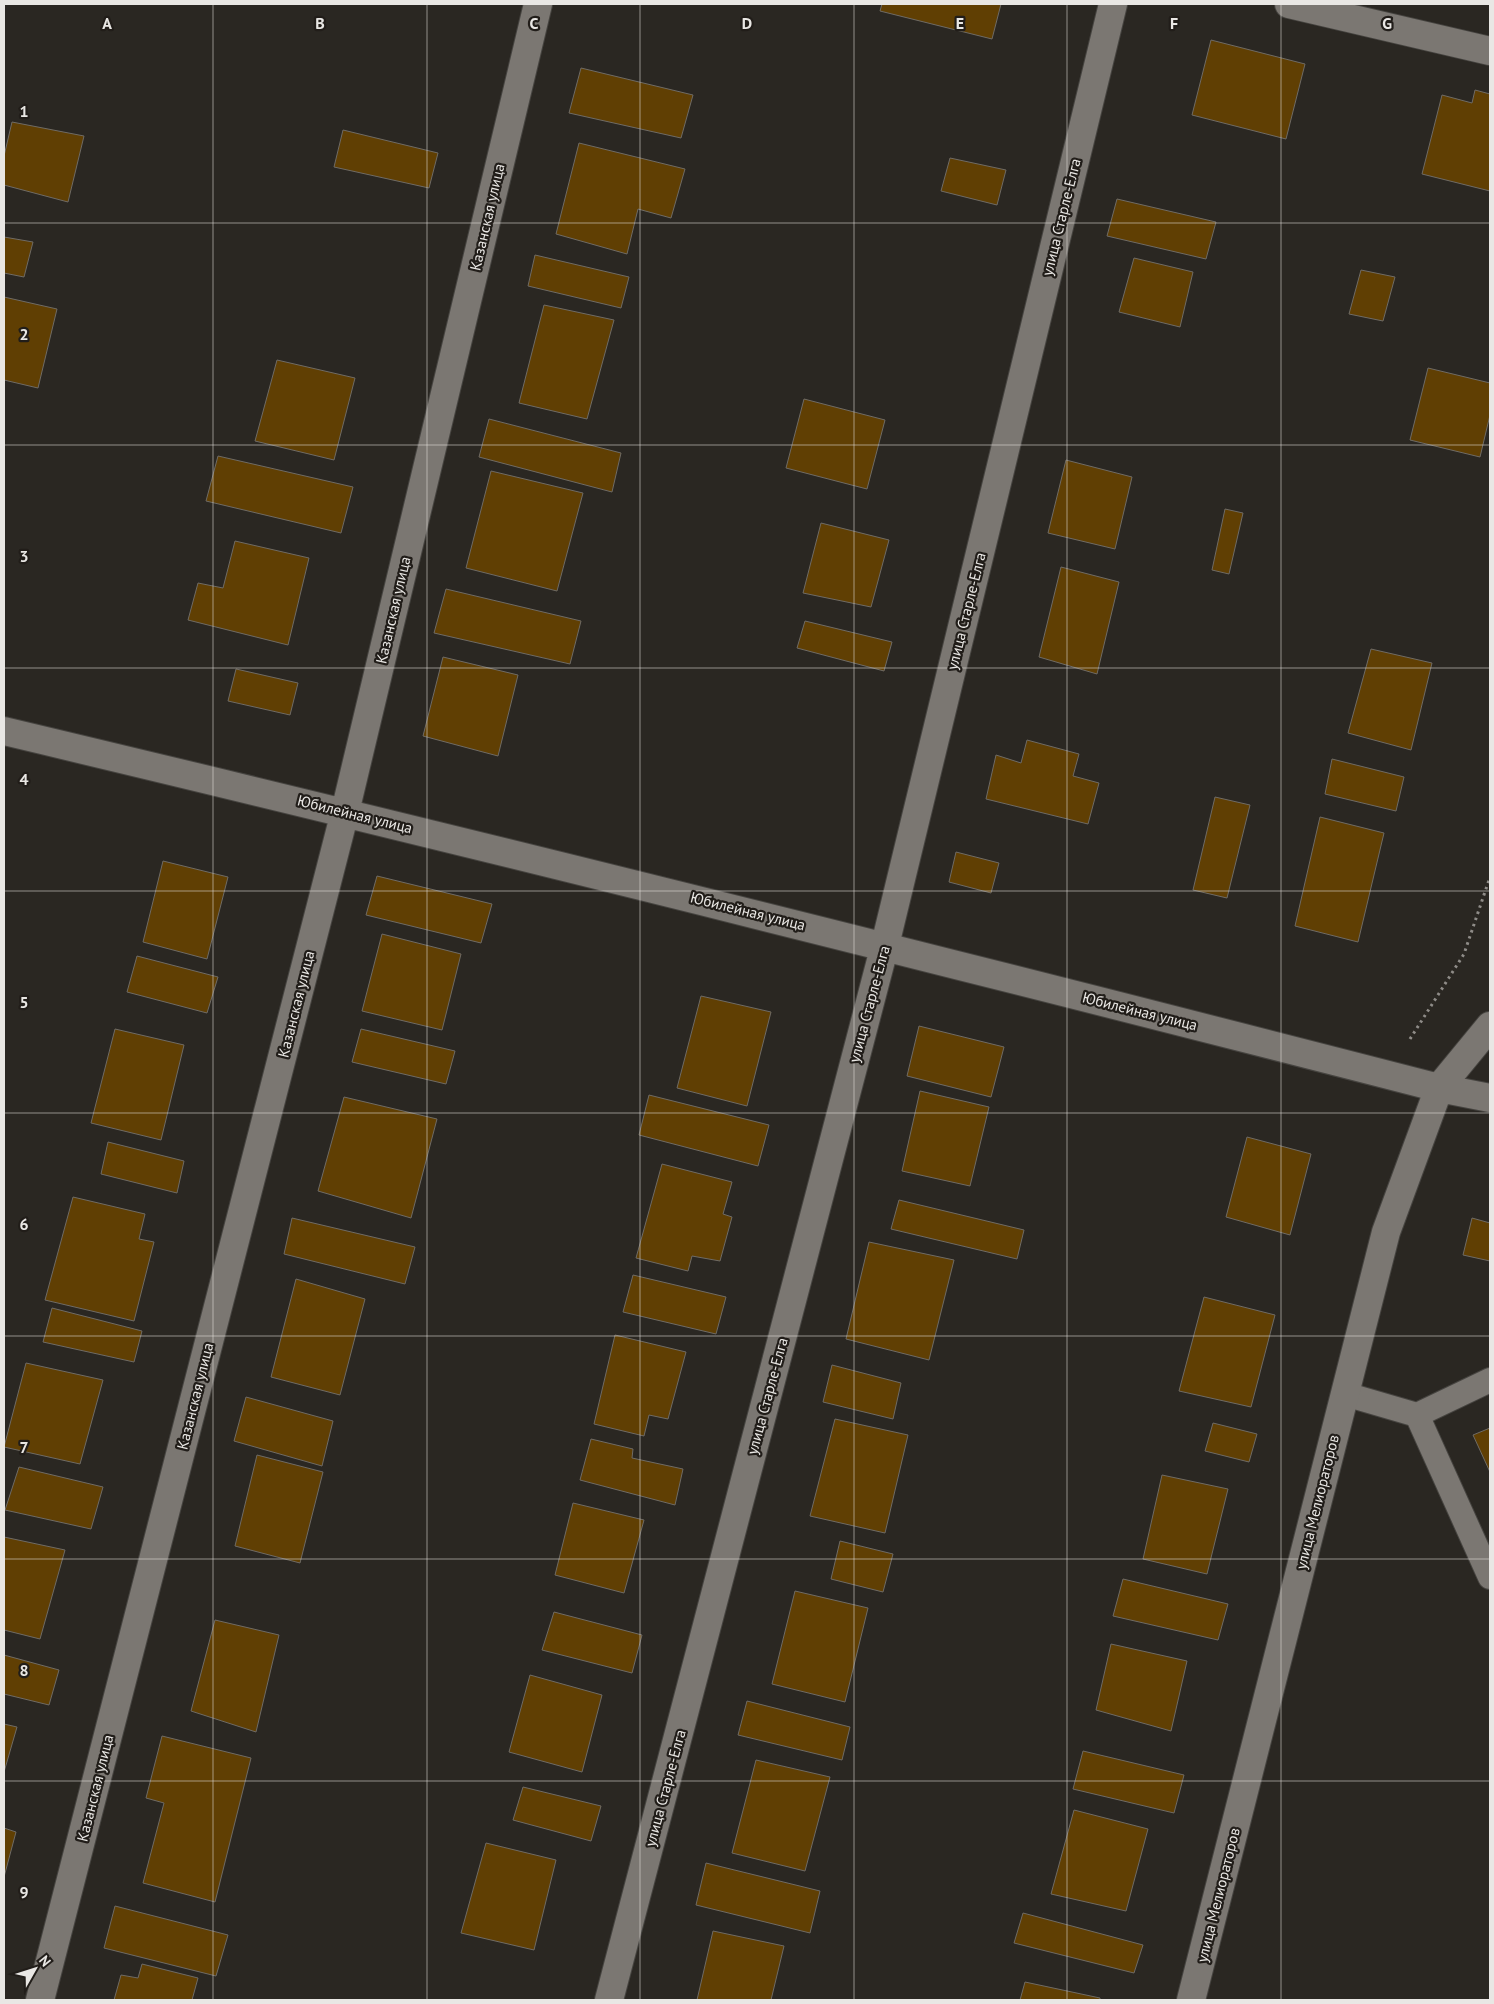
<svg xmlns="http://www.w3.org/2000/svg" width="1494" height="2004" viewBox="0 0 1494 2004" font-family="'PT Sans',sans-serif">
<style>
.building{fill:#603f03;stroke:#6f6b65}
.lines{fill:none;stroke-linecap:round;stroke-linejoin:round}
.service-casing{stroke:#464440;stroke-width:26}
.minor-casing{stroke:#464440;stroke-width:30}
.path{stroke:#8f8c88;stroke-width:3;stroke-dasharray:2.5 4;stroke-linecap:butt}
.service{stroke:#7b7772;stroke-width:24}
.minor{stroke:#7b7772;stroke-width:28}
.grid{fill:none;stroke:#e9e7e4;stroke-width:1;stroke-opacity:0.55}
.labels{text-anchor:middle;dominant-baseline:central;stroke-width:4.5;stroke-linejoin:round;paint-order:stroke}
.street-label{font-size:15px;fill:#e9e7e4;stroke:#211d19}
.grid-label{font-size:16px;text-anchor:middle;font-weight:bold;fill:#e9e7e4;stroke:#211d19;stroke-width:4.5;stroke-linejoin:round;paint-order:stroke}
</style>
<rect width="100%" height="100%" fill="#2a2722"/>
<path class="building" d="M882 4H1001L992 39 880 11Z
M1211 40 1305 64 1286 139 1192 115Z
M581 68 693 95 681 138 569 113Z
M1475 90 1490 94V191L1422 174 1442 95 1472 103Z
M12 122 84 136 68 202 4 185V156Z
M343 130 438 153 429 188 334 167Z
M579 143 685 169 671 218 638 209 627 254 556 234Z
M950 158 1006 170 997 205 941 191Z
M1117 199 1216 222 1206 259 1107 236Z
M4 237 33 242 24 277 4 273Z
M535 255 629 277 621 308 528 286Z
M1134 258 1193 272 1180 327 1119 312Z
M1361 270 1395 277 1383 321 1349 314Z
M4 297 57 309 38 388 4 380Z
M544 305 614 320 587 419 519 403Z
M277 360 355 378 334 460 255 441Z
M1428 368 1490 383V415L1480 457 1410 440Z
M804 399 885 420 867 489 786 468Z
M489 419 621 453 612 492 479 457Z
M218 456 353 487 341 533 206 501Z
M1066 460 1132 477 1115 549 1048 533Z
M491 471 583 493 557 591 466 568Z
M1225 509 1243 513 1229 574 1212 570Z
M821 523 889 540 871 607 803 593Z
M235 541 309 558 288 645 188 620 198 583 223 588Z
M1061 567 1119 582 1097 674 1039 657Z
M446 589 581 621 570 664 434 633Z
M805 621 892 642 884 671 797 648Z
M1371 649 1432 663 1411 750 1348 733Z
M443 657 518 675 498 756 423 736Z
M236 669 298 683 290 715 228 701Z
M1027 740 1079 754 1073 776 1099 783 1088 824 986 799 996 755 1021 763Z
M1332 759 1404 777 1396 811 1325 794Z
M1215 797 1250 805 1227 898 1193 890Z
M1320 817 1384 833 1358 942 1295 926Z
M956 852 999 863 991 893 949 882Z
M163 861 228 877 207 959 143 942Z
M377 876 492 904 481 943 366 915Z
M382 934 461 954 442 1030 362 1011Z
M137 956 218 977 207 1013 127 992Z
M701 996 771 1012 747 1106 677 1088Z
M919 1026 1004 1047 991 1097 907 1076Z
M115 1029 184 1045 161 1140 91 1123Z
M361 1029 455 1051 446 1084 352 1062Z
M920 1091 989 1107 970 1186 902 1171Z
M649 1095 769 1125 758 1166 639 1135Z
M344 1097 437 1119 411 1218 318 1191Z
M1247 1137 1311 1154 1290 1235 1226 1217Z
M108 1142 184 1161 177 1193 101 1174Z
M662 1164 732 1182 723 1214 732 1217 720 1261 692 1256 688 1271 636 1258Z
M73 1197 145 1214 139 1239 154 1242 134 1321 45 1300Z
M899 1200 1024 1230 1017 1259 891 1229Z
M292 1218 415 1247 405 1284 284 1254Z
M1472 1218 1490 1223V1261L1463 1255Z
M869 1242 954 1260 929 1360 846 1339Z
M633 1275 726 1297 716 1334 623 1312Z
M296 1279 365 1299 340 1395 271 1377Z
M1204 1297 1275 1315 1251 1407 1179 1391Z
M52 1308 142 1331 134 1362 43 1342Z
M615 1335 686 1352 668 1419 649 1415 644 1436 594 1424Z
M26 1363 103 1380 80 1464 4 1447Z
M832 1365 901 1383 893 1419 823 1402Z
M246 1397 333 1421 322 1466 234 1441Z
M835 1419 908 1435 885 1533 810 1516Z
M1213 1423 1257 1434 1249 1462 1205 1451Z
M1490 1428V1472L1473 1435Z
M591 1439 633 1449 632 1458 683 1469 675 1505 580 1480Z
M257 1455 323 1472 300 1563 235 1546Z
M19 1467 103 1487 91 1529 5 1510Z
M1162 1475 1228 1489 1207 1574 1143 1559Z
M573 1503 644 1520 624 1593 555 1575Z
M4 1537 65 1550 40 1639 4 1630Z
M840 1541 893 1554 883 1592 831 1579Z
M1123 1579 1228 1604 1218 1640 1113 1616Z
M795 1591 868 1608 845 1702 772 1684Z
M554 1612 642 1635 632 1673 542 1650Z
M215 1620 279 1635 256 1732 191 1711Z
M1111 1644 1187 1661 1171 1731 1096 1710Z
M4 1655 59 1670 49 1705 4 1694Z
M530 1675 602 1695 582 1772 509 1752Z
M747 1701 850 1727 842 1760 738 1735Z
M4 1724 17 1727 4 1772Z
M162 1736 251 1758 215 1902 143 1883 164 1803 146 1798Z
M1083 1751 1184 1775 1174 1813 1073 1789Z
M756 1760 830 1777 805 1871 732 1853Z
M523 1787 601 1806 591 1841 513 1820Z
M1074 1810 1148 1829 1126 1911 1051 1894Z
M4 1828 16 1832 4 1877Z
M486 1843 556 1860 534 1950 461 1933Z
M706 1863 820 1891 810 1933 696 1905Z
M115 1906 228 1935 216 1976 104 1948Z
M1023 1913 1143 1945 1134 1973 1014 1943Z
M713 1931 784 1946 771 2000H697Z
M142 1964 198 1978 192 2000H114L121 1975 138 1978Z
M1025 1982 1100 1998V2000H1020Z"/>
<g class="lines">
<g class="service-casing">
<path id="service" d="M1345 1394 1417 1415 1490 1380
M1417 1415 1490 1577"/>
</g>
<g class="minor-casing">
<path id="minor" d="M1289 4 1490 51
M4 731C483 845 961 965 1439 1088L1490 1098
M40 2000 345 812 538 4
M609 2000 885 945 1113 4
M1191 2000 1386 1232 1439 1088 1490 1026"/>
</g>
<path class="path" d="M1410 1039 1464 954 1490 877"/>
<use href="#service" class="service"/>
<use href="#minor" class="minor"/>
</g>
<path class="grid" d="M213 4V2000M427 4V2000M640 4V2000M854 4V2000M1067 4V2000M1281 4V2000M4 223H1490M4 445H1490M4 668H1490M4 891H1490M4 1113H1490M4 1336H1490M4 1559H1490M4 1781H1490"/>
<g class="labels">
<g class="street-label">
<text transform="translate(487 217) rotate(-77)">Казанская улица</text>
<text transform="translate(1061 217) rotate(-76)">улица Старле-Елга</text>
<text transform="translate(393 610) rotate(-77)">Казанская улица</text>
<text transform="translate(966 611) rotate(-76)">улица Старле-Елга</text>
<text transform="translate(355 814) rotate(14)">Юбилейная улица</text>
<text transform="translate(748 911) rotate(14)">Юбилейная улица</text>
<text transform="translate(296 1004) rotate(-76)">Казанская улица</text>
<text transform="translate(869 1004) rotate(-75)">улица Старле-Елга</text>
<text transform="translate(1140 1011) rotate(14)">Юбилейная улица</text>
<text transform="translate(195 1396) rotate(-76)">Казанская улица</text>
<text transform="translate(767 1396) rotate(-75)">улица Старле-Елга</text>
<text transform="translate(1317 1502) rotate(-76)">улица Мелиораторов</text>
<text transform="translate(95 1788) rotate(-76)">Казанская улица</text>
<text transform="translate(665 1788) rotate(-75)">улица Старле-Елга</text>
<text transform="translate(1218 1895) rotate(-76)">улица Мелиораторов</text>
</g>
</g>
<g class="grid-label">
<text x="107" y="29">A</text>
<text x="320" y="29">B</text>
<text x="534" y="29">C</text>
<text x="747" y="29">D</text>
<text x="960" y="29">E</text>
<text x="1174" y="29">F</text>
<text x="1387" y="29">G</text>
<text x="24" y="117">1</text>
<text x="24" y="340">2</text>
<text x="24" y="562">3</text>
<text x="24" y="785">4</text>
<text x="24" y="1008">5</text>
<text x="24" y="1230">6</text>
<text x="24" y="1453">7</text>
<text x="24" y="1676">8</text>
<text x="24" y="1898">9</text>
</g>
<rect width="1494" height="2004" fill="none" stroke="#e9e7e4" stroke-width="10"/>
<g transform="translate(35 1969) rotate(51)" stroke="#211d19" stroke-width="4" paint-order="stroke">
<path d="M0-4L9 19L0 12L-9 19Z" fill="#e9e7e4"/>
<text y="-8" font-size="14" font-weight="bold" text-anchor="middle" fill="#e9e7e4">N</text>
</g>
</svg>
